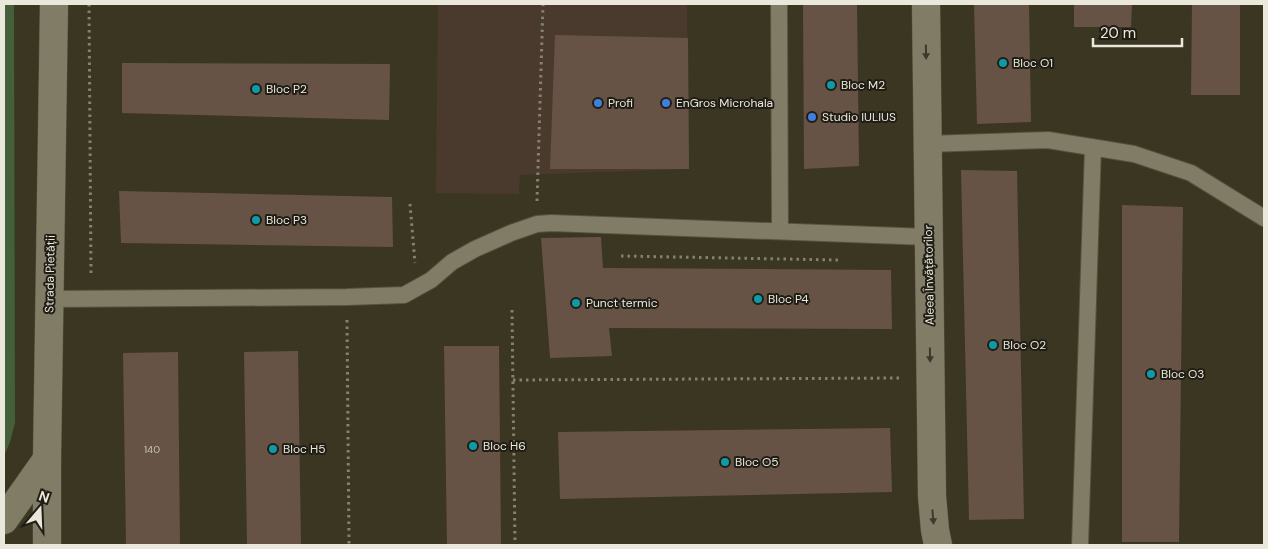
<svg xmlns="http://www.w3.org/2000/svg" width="1268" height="549" viewBox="0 0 1268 549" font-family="'DM Sans',sans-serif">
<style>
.commercial{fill:#4a3a2e}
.green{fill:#43603a}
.building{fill:#665346}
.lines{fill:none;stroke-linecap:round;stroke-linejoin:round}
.service-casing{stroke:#565240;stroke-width:18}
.minor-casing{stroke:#565240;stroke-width:29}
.tertiary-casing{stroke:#565240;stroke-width:29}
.path{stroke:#858171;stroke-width:3;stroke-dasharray:2.5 4;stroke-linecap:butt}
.service{stroke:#817c66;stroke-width:16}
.minor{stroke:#817c66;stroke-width:28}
.tertiary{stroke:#817c66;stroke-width:28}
.oneway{fill:#3d3a2d}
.culture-dot{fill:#0f9aa8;stroke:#201d15;stroke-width:2}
.shop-dot{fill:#3f7fe0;stroke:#201d15;stroke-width:2}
.labels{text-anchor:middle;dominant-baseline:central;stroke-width:4;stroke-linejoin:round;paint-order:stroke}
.number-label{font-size:10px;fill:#c9c2b6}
.poi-label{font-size:12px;fill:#eae7db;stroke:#201d15;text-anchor:start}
.street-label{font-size:12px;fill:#eae7db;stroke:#201d15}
</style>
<rect width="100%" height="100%" fill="#3b3622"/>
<path class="commercial" d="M438 4H687L689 169 520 175 519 194 436 193Z"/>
<path class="green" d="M4 4H14L15 423 10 442 4 456Z"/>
<path class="building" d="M803 4H857L859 166 804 169Z
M974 4H1029L1031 122 977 124Z
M1074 4H1132L1131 27H1074Z
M1192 4H1240V95H1191Z
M555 35 688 38 689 169H550Z
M122 63 390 64 389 120 122 113Z
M961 170 1017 171 1024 519 969 520Z
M119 191 392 197 393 247 121 243Z
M1122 205 1183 207 1179 542H1122Z
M601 237 603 268 891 270 892 329 609 328 612 356 550 358 541 238Z
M444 346H499L501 545H447Z
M298 351 301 545H247L244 352Z
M178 352 180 545H126L123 353Z
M890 428 892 492 560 499 558 432Z"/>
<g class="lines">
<g class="service-casing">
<path id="service" d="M779 4 780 231
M927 144 1048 140 1134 154 1191 173 1264 218
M50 299 347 297 404 295 431 280 452 262 475 249 511 233 537 224 551 223 928 237
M1080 545 1093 147"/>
</g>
<g class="minor-casing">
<path id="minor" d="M926 4 932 496 935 530 938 545
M4 520 47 459"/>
</g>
<g class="tertiary-casing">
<path id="tertiary" d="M47 545V459L54 4"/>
</g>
<path class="path" d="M89 4 91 276
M537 201 543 4
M410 204 415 263
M621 256 838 260
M512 310 515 545
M347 320 349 545
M513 380 902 378"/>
<use href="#service" class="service"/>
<use href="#minor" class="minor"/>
<use href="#tertiary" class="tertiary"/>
</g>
<defs><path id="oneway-solid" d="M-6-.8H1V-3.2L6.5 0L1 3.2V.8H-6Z" transform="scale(1.25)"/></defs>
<g class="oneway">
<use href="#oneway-solid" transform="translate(926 52) rotate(89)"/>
<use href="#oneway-solid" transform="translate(930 355) rotate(89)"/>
<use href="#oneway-solid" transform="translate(933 517) rotate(85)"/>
</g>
<g class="culture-dot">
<circle cx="1003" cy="63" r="5"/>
<circle cx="831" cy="85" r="5"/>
<circle cx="256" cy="89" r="5"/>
<circle cx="256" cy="220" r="5"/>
<circle cx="758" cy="299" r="5"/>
<circle cx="576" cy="303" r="5"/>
<circle cx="993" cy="345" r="5"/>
<circle cx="1151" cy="374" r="5"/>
<circle cx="473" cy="446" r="5"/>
<circle cx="273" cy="449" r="5"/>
<circle cx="725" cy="462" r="5"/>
</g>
<g class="shop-dot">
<circle cx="598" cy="103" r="5"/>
<circle cx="666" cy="103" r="5"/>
<circle cx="812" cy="117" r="5"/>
</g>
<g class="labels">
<g class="number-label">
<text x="152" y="449">140</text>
</g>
<g class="poi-label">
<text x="1013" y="63">Bloc O1</text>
<text x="841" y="85">Bloc M2</text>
<text x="266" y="89">Bloc P2</text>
<text x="608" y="103">Profi</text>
<text x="676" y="103">EnGros Microhala</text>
<text x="822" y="117">Studio IULIUS</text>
<text x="266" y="220">Bloc P3</text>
<text x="768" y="299">Bloc P4</text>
<text x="586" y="303">Punct termic</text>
<text x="1003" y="345">Bloc O2</text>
<text x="1161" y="374">Bloc O3</text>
<text x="483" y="446">Bloc H6</text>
<text x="283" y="449">Bloc H5</text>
<text x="735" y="462">Bloc O5</text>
</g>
<g class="street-label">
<text transform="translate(50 274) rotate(-89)">Strada Pietății</text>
<text transform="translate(929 275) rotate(-91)">Aleea Învățătorilor</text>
</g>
</g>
<rect width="1268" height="549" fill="none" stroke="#eae7db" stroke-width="10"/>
<g transform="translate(40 509) rotate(19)" stroke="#201d15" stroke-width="4" paint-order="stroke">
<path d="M0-4L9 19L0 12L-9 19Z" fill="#eae7db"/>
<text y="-8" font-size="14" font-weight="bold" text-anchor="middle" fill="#eae7db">N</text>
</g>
<path d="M1093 38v8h89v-8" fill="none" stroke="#eae7db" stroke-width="2.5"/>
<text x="1100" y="38" font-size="15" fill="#eae7db" stroke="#201d15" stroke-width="4" paint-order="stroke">20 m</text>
</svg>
